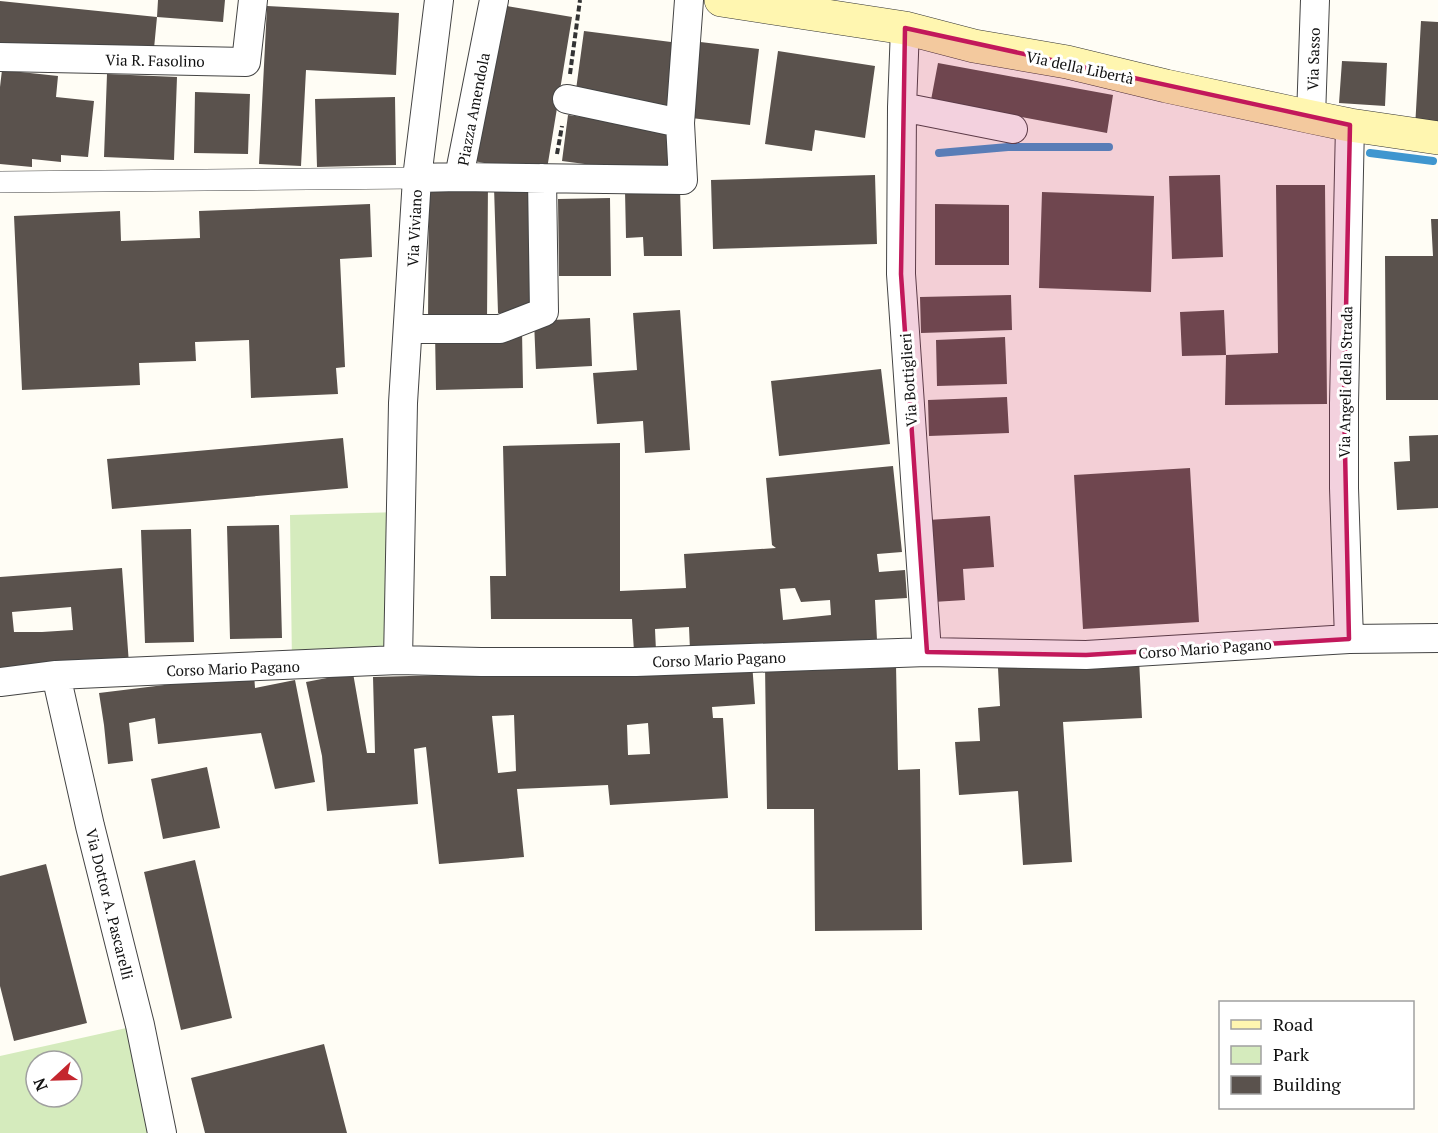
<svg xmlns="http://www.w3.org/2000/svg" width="1438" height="1133" viewBox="0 0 1438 1133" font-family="'PT Serif',serif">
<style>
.green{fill:#d5ebbd;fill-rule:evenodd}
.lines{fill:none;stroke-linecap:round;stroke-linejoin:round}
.stream{stroke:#3f96cf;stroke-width:8}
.building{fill:#5a524d;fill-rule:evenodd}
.pedestrian-casing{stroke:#444;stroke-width:22}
.minor-casing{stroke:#444;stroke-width:30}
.secondary-casing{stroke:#333;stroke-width:34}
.path{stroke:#333;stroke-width:4;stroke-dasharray:6 3;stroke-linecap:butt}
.pedestrian{stroke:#fff;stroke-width:21}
.minor{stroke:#fff;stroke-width:28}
.secondary{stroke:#fff6b0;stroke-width:33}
.marked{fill:#c2185b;fill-opacity:0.2;stroke:#c2185b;stroke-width:4.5;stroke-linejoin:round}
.labels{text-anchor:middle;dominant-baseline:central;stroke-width:6;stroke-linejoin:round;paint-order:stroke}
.street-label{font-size:15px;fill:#111;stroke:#fff}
</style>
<rect width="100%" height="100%" fill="#fffdf5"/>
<path class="green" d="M401 512 398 660 292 665 290 515Z
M140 1025 162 1133H0V1056ZM36 1061H72V1097H36Z"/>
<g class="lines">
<path class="stream" d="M939 153 1008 147H1109
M1370 153 1433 161"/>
</g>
<path class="building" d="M158 0H225L223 22 157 17 153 59 0 44V1L157 17Z
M501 5 572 17 546 175 474 161Z
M267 6 399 13 396 75 306 70 301 166 259 164Z
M1421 21 1438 22V130L1415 128Z
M584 31 679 43 671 110 575 97Z
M692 41 759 49 750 125 683 117Z
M778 51 875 66 865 138 815 130 812 151 765 144Z
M1342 61 1387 63 1385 106 1339 103Z
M938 63 1113 95 1107 133 931 100Z
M2 70 58 76 56 97 94 101 88 157 61 155V162L32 159V167L0 164V87Z
M107 74 177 77 174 160 104 157Z
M195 92 250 94 248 154 194 153Z
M395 97 396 165 317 167 315 99Z
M568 115 674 129 668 175 562 161Z
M875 175 877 244 713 249 711 180Z
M1220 175 1223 257 1172 259 1169 176Z
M429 180 488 181 487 324 428 323Z
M1276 185H1325L1327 404 1225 405 1226 355 1278 353Z
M535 186 539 312 498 313 494 187Z
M680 189 682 256H644L643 237 626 238 625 191Z
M1042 192 1154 196 1151 292 1039 288Z
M610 198 611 276H559L558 199Z
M370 204 372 257 340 259 345 367 336 368 338 394 251 398 249 340 195 342 196 361 139 363 140 385 22 390 14 216 120 211 121 241 200 238 199 211Z
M935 204 1009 205V265H935Z
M1431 219H1438V400H1386L1385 256H1433Z
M1011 295 1012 330 921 333 920 297Z
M680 310 690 450 645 453 643 421 597 424 593 373 637 370 633 313Z
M1224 310 1226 355 1182 356 1180 312Z
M590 318 592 366 536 369 534 321Z
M522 330 523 388 436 390 435 332Z
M1005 337 1007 384 937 386 936 340Z
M881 369 890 444 779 456 771 381Z
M1007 397 1009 433 929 436 928 400Z
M1438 435V508L1397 510 1394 462 1410 461 1409 436Z
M343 438 348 488 112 509 107 459Z
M620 443V591L686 588 684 554 776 548 772 545 766 478 893 466 902 552 877 554 879 572 905 570 907 598 875 600 877 640 690 650 689 627 655 629 656 651 634 652 632 619H491L490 576H506L503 446ZM795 588 801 602 830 600 831 615 783 620 780 589Z
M1190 468 1199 622 1083 629 1074 475Z
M990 516 994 567 963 569 965 600 933 602 928 520Z
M279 525 282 638 230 639 227 526Z
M191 529 194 642 145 643 141 530Z
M122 568 129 664 0 674V577ZM71 607 73 630 42 632H14L12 612Z
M1139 659 1142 718 1063 722 1072 862 1023 865 1018 791 959 795 955 742 980 741 978 708 1000 706 998 668Z
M752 662 755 704 712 707 713 718H723L728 798 610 805 608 785 517 789 524 857 439 864 426 747 414 749 418 804 327 811 322 756 306 682 353 673 367 753H375L373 677 624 670ZM514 715 516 771 498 773 492 716ZM648 723 650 754 628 755 627 725Z
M896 664 898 770 920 769 922 930 815 931 814 809H767L765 665Z
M254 674 255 688 295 680 315 782 275 789 261 733 158 744 155 718 129 723 133 761 108 764 104 725 99 693Z
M207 767 220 828 163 839 151 779Z
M195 860 232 1018 181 1030 144 872Z
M46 864 87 1023 14 1041 0 986V876Z
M324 1044 347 1133H205L191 1078Z"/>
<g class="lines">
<g class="pedestrian-casing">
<path id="pedestrian" d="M0 182 417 178"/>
</g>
<g class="minor-casing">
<path id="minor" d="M439 0 417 178 459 177 494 0
M905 28 902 107 1013 129
M0 57 246 62 253 0
M567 99 680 123
M902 107 901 274 927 652
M1311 117 1315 0
M459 177 683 180 680 123 689 0
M408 329H500L544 312 542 178
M1349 639 1344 488V403L1350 125
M398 660 403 403 417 178
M56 675 90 826 140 1025 162 1133
M0 682 56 675 398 660 481 662H636L927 652 1086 655 1349 639 1438 638"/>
</g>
<g class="secondary-casing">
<path id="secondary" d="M721 0 905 28 974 46 1067 62 1166 86 1311 117 1350 125 1438 138"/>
</g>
<path class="path" d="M570 74 580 0
M557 154 562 126"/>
<use href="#pedestrian" class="pedestrian"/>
<use href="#minor" class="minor"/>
<use href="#secondary" class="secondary"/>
</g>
<path class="marked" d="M905 28 1350 125 1344 403 1349 639 1086 655 927 652 901 274Z"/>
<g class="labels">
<g class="street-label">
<text transform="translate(1313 59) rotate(-88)">Via Sasso</text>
<text transform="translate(155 60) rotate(1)">Via R. Fasolino</text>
<text transform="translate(1080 67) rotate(12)">Via della Libertà</text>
<text transform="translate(473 109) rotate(-79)">Piazza Amendola</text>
<text transform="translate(414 228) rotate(-87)">Via Viviano</text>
<text transform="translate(908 380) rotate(-94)">Via Bottiglieri</text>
<text transform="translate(1345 382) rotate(-89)">Via Angeli della Strada</text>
<text transform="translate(1205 648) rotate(-4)">Corso Mario Pagano</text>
<text transform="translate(719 659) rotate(-2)">Corso Mario Pagano</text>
<text transform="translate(233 668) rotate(-2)">Corso Mario Pagano</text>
<text transform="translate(110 904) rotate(76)">Via Dottor A. Pascarelli</text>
</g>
</g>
<rect x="1219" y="1001" width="195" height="108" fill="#ffffff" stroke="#a0a0a0" stroke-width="1.5"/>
<rect x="1231" y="1020" width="30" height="9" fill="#fff6b0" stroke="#a0a0a0" stroke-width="1.5"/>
<text x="1273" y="1031" font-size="18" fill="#111111">Road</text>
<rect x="1231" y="1046" width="30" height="18" fill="#d5ebbd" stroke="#a0a0a0" stroke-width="1.5"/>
<text x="1273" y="1061" font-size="18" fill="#111111">Park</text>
<rect x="1231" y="1076" width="30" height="18" fill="#5a524d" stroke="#a0a0a0" stroke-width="1.5"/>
<text x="1273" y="1091" font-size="18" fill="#111111">Building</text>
<g transform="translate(54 1079) rotate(248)"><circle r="28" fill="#ffffff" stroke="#a0a0a0" stroke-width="1.5"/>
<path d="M0-4.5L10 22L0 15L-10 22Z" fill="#c4262e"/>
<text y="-9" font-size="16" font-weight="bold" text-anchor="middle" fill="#111111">N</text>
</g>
</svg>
